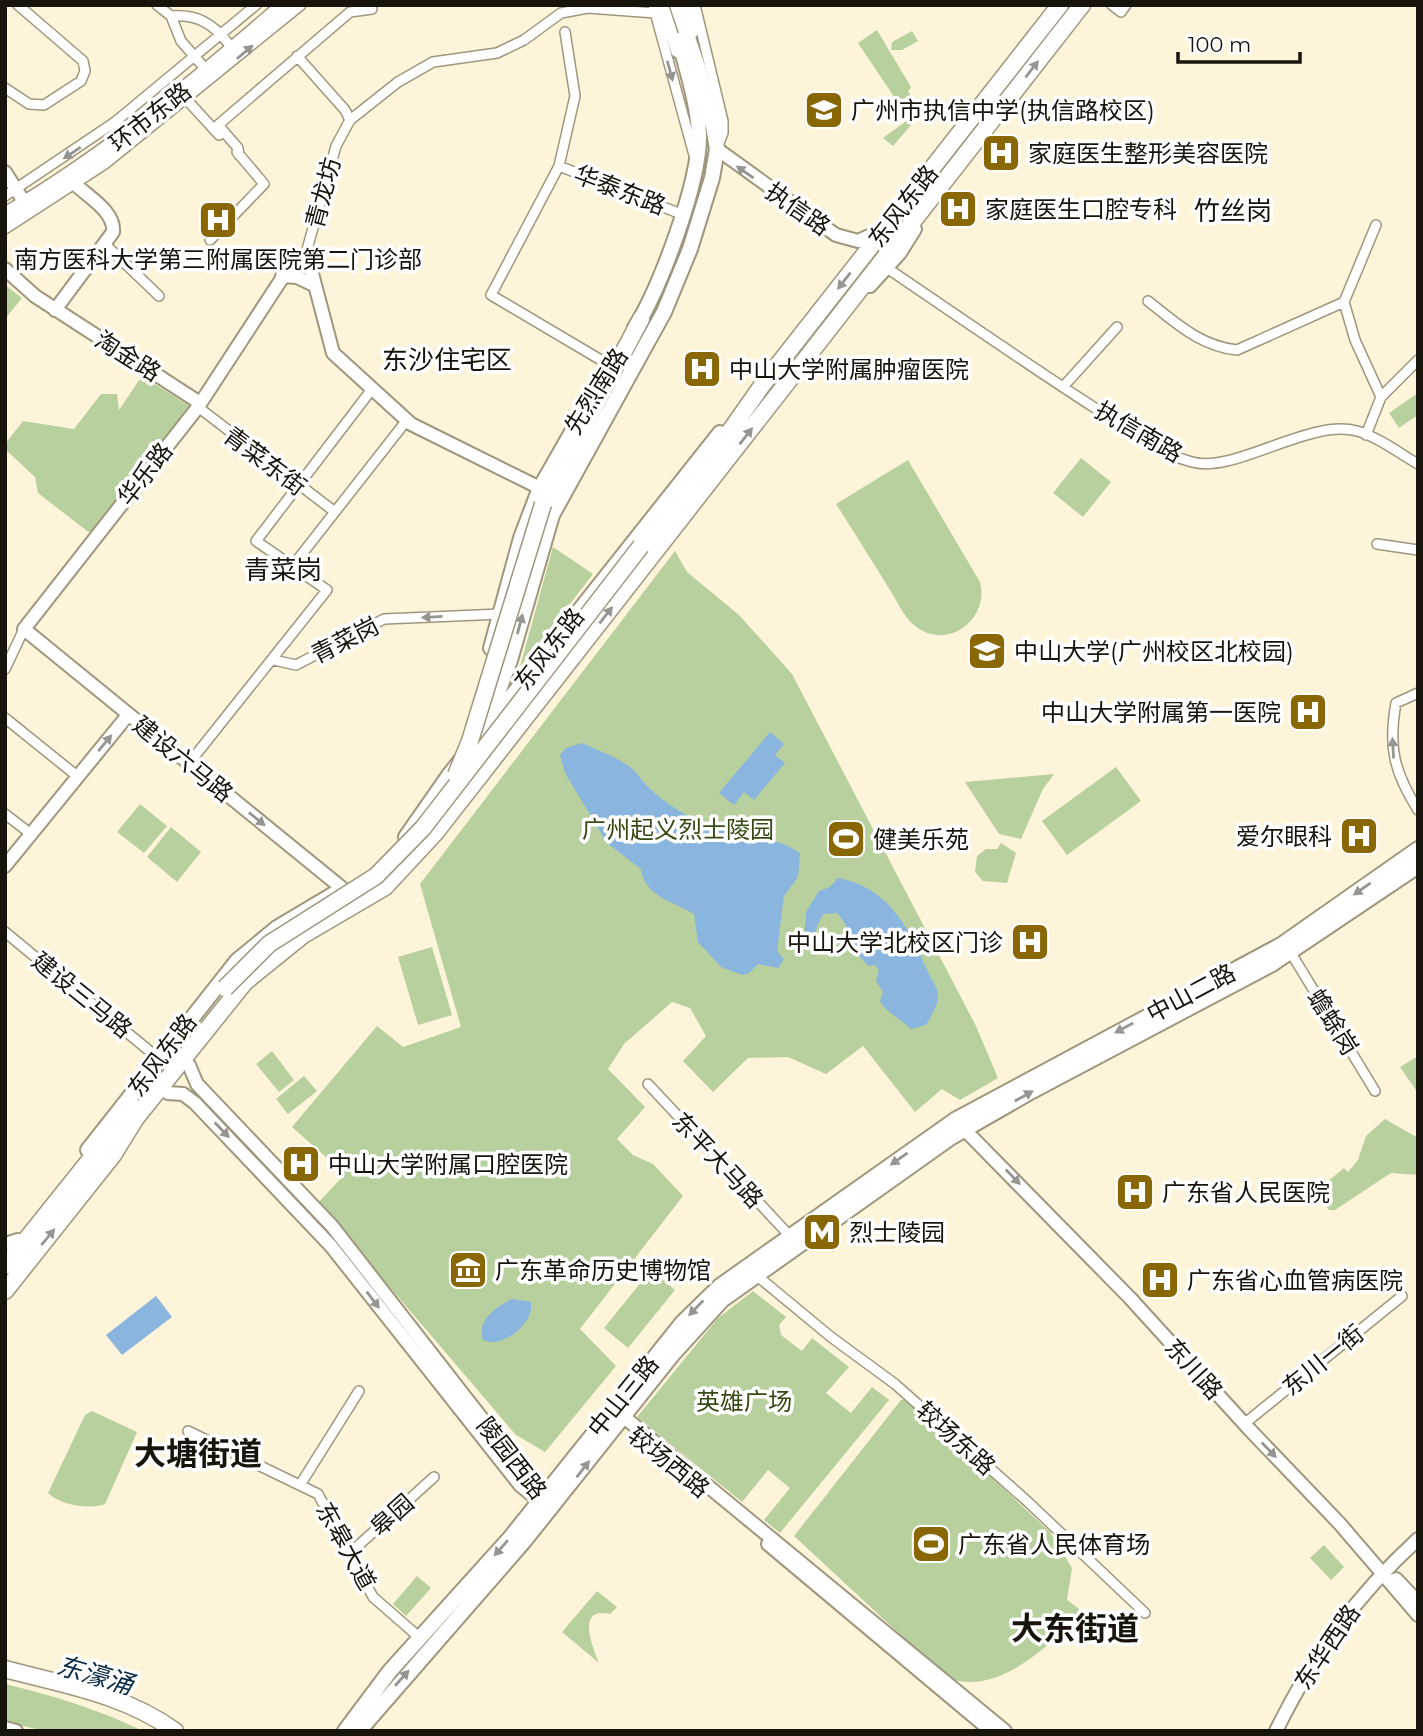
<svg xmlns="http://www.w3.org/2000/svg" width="1423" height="1736" viewBox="0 0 1423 1736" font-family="Montserrat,'Noto Sans SC',sans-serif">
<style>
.green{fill:#b8d09d}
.water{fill:#8ab5df}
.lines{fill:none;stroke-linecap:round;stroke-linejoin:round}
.street-casing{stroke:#9f967e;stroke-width:12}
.secondary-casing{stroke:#9f967e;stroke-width:16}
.primary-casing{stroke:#9f967e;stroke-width:18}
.highway-casing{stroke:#9f967e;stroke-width:19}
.street{stroke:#fff;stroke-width:9}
.secondary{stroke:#fff;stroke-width:12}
.primary{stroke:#fff;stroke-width:14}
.highway{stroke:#fff;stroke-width:16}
.highway-bridge-casing{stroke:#9f967e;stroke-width:19;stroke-linecap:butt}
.highway-bridge{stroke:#fff;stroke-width:16}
.oneway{fill:#979591}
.labels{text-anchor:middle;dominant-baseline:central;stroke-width:7;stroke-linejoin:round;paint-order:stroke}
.poi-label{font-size:24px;fill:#18140b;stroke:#fff;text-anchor:start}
.street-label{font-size:24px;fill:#18140b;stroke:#fff}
.park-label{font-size:24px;fill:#354b13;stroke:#fff}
.neighbourhood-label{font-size:26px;fill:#18140b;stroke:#fff}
.water-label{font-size:26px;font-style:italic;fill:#0a2b47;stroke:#fff}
.district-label{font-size:32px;font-weight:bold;fill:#18140b;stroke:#fff}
</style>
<rect width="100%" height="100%" fill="#fef4da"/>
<path class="green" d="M877 30 911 87 908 92 912 96 905 105 918 117 893 146 883 138 905 122 907 116 858 43Z
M912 31 918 41 902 50H891L892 42Z
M5 285 22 298 5 319Z
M142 376 191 407 91 534 38 493 35 477 5 449V444L23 421 74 429 101 394H117L119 410Z
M1418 393V415L1399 428 1389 413Z
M1081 458 1111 482 1083 517 1053 493Z
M908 460 980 582C990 621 945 652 914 625 904 617 897 601 890 590 872 561 854 532 836 504Z
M553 547 593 574 519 670Z
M675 551 687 572 739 615 792 674 976 1026 998 1078 960 1100 942 1089 915 1112 863 1046 826 1074 788 1057 748 1058 713 1092 683 1061 706 1036 690 1008 672 1002 624 1044 608 1069 645 1107 617 1139 633 1155 653 1164 683 1196 580 1329 616 1366 545 1452 516 1435 318 1203 345 1174 292 1127 377 1026 403 1047 461 1027 420 884Z
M1116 767 1141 801 1067 855 1042 821Z
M1054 774 1043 789 1021 839 999 834 965 782Z
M140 804 167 826 144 853 117 832Z
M171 827 201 852 177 882 147 857Z
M1001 843 1016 853 1007 883 983 881 975 872 977 856 986 849H997Z
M432 947 452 1015 418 1025 398 957Z
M272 1051 294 1080 279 1092 256 1064Z
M1418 1056V1093L1400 1067Z
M304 1076 317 1091 288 1114 276 1099Z
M1385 1119 1418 1138V1175L1391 1173 1335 1210H1329L1319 1195 1321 1187 1344 1168 1348 1172 1358 1160 1366 1136Z
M651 1270 675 1290 628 1348 604 1328Z
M753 1291 786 1317 779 1325 781 1335 802 1351 812 1338 849 1367 826 1393 851 1413 872 1387 889 1400 780 1533 764 1520 790 1488 768 1470 742 1502 637 1417 718 1318Z
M907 1399 1050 1532 1072 1568 1067 1600 1083 1612C1048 1645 1000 1697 947 1678L794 1536 901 1400Z
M92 1411 137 1432 105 1504C89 1510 60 1505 48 1493L85 1415Z
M1324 1545 1344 1567 1331 1580 1310 1558Z
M417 1576 431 1588 406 1616 393 1604Z
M597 1591 617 1607 610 1614C575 1606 593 1648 599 1663L562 1632Z
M5 1684C54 1696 98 1709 143 1731H45L5 1722Z"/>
<path class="water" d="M770 732 784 744 775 755 785 763 754 800 744 792 734 805 719 793Z
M582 743C599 751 615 756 630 767 637 772 642 781 648 787 666 804 688 818 712 827 740 837 775 835 800 853L798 877 784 896 777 951 784 959 778 968 758 964 749 973 742 975 721 967 698 942 694 914C671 900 645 897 641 869L607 843 565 773 560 755 566 748Z
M838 878C888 887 909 928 927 970 930 978 938 987 938 995 938 1006 931 1016 926 1025L911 1029C900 1018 888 1014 880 1001L883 992 876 981 879 970 875 965 869 966C848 948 855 933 837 913L824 914C814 925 817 939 810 949L804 943 806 912 819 891 830 887Z
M156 1296 172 1317 122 1355 106 1335Z
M512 1299 531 1302C534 1324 503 1349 483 1340 476 1320 497 1307 512 1299Z"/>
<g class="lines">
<g class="street-casing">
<path id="street" d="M157 5 171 16 181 41 202 65
M653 5 694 155
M695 5 723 121V133L717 148
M1112 5 1121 12 1126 5
M171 16C197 14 212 23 228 43
M565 32 575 96 559 166 491 295 611 366
M297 56 345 110 350 120
M5 88 29 104 44 105 81 81 85 71 83 61 18 5
M187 100 219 135
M239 155 238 148 218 125 350 12 372 9
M559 166 681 214
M5 196 115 122 256 5
M1376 225 1344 302 1355 340 1381 397
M5 229 105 164 301 5
M210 240 264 184 237 152
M106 245 159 296
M309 262 306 253 336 146 350 120 398 82 433 62 497 53 524 40 561 13 588 8 655 13
M887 268C956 315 1024 362 1095 408 1124 427 1157 453 1192 462 1235 474 1309 418 1357 431 1378 437 1399 453 1418 464
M1148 301C1176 323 1200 346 1237 350L1344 302
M1063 387 1117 327
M198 407 335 512
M1366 435 1381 397 1418 360
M1377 544 1418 550
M291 568 407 420
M274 660 296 665 384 619 501 614
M5 669 24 629
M1418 693 1396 703C1388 747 1394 772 1418 810
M5 718 77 776
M194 757 327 590 256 541 372 389
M5 814 31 834
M5 932 158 1058
M1291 953 1375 1091
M648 1084 789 1235
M756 1275 831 1337 895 1384 1028 1502 1145 1613
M1244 1424 1402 1296
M188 1431 318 1494 373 1597 420 1638
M300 1485 359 1391
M350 1553 434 1477"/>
</g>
<g class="secondary-casing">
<path id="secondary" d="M662 5 677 51
M685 5 692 32
M717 149 836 235 858 241 880 231
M5 172 21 197
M5 269 35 296 200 403
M282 276 297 277 314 285
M870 286 900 253 915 229
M55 310 113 232C115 212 90 198 76 185
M5 866 128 715
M348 893 24 629 198 407 292 263 309 262 333 353 411 424 540 488
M189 1065 197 1084 332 1226 547 1502
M168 1093 183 1094 195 1103 331 1246 520 1485 547 1507
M959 1124 1130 1298 1250 1430 1340 1524 1418 1615
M5 1244 18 1240
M618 1412 1005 1731
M768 1544 991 1731
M1396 1579 1418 1602
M5 1728 16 1731
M1276 1731C1314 1654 1355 1597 1418 1539"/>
</g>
<g class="primary-casing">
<path id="primary" d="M635 328C660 288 700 182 699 135 698 104 687 71 679 40
M491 648 521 538 540 488 596 390
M487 723 510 660 552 515 664 312 690 249 712 178 717 149 713 126 699 70 677 5
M406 837 450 774 720 433
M88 1150 237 961 277 928 339 891
M345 1731 390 1671 510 1538 682 1323 720 1286 955 1120 1281 945 1418 849
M359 1731 525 1540 673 1354 722 1300 950 1138 1032 1091 1272 964 1418 866"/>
</g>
<g class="highway-casing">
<path id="highway" d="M5 216C107 156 196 82 285 5
M543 504 641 319
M641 546 723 441 763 384 1060 5
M5 1266 133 1106
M5 1291 113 1155 136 1118 245 982 303 935 385 887 436 832 1082 5
M5 1669C64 1685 124 1694 175 1731"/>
</g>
<use href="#street" class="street"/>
<use href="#secondary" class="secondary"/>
<use href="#primary" class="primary"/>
<use href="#highway" class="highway"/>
<g class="highway-bridge-casing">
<path id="highway-bridge" d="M456 775 470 741 543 504
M225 988 269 944 376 876 423 828 641 546"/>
</g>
<use href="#highway-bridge" class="highway-bridge"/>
</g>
<defs><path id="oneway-solid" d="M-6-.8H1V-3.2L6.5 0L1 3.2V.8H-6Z" transform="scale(1.75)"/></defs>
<g class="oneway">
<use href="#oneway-solid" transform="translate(245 52) rotate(-40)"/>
<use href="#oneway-solid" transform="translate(1032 69) rotate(-52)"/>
<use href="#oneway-solid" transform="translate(670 71) rotate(75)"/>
<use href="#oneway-solid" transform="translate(72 153) rotate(146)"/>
<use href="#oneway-solid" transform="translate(745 172) rotate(-145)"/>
<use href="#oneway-solid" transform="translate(844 281) rotate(128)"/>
<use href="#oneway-solid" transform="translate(746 436) rotate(-52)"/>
<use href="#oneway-solid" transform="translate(606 615) rotate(-52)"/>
<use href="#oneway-solid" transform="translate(432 617) rotate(177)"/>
<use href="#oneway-solid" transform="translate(520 624) rotate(-75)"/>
<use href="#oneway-solid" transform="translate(105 743) rotate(-50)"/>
<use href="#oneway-solid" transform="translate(1393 748) rotate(-93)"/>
<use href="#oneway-solid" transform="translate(257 819) rotate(39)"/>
<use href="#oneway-solid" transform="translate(1362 889) rotate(145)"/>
<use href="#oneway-solid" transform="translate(1124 1028) rotate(152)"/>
<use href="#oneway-solid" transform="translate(1024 1096) rotate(-29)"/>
<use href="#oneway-solid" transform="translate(222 1130) rotate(46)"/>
<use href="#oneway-solid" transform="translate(899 1159) rotate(145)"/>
<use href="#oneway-solid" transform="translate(1013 1177) rotate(46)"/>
<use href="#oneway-solid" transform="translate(48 1237) rotate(-51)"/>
<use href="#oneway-solid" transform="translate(373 1300) rotate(53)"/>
<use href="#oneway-solid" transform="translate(696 1308) rotate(134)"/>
<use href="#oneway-solid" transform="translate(1269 1450) rotate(46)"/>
<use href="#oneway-solid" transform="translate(583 1469) rotate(-52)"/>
<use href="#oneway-solid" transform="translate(501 1548) rotate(131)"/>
<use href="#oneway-solid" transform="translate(402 1678) rotate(-48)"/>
</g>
<defs>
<g id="school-square" transform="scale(2.0125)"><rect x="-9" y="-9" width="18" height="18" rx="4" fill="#886704" stroke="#fff"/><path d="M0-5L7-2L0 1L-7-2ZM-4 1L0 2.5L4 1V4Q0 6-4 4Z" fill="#fff"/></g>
<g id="hospital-square" transform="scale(2.0125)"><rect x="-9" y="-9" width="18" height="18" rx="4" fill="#886704" stroke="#fff"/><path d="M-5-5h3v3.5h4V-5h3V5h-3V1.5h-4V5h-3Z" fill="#fff"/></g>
<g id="university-square" transform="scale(2.0125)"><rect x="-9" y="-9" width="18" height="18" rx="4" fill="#886704" stroke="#fff"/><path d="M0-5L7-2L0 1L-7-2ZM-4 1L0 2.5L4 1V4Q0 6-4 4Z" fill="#fff"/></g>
<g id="stadium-square" transform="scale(2.0125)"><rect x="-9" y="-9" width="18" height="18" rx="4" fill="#886704" stroke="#fff"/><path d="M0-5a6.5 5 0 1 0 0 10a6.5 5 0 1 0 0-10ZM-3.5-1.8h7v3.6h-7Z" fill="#fff"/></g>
<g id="metro-square" transform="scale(2.0125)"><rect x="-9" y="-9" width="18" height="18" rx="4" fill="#886704" stroke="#fff"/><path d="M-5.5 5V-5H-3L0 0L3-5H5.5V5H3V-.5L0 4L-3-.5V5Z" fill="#fff"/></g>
<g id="museum-square" transform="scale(2.0125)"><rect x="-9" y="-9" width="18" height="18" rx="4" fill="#886704" stroke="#fff"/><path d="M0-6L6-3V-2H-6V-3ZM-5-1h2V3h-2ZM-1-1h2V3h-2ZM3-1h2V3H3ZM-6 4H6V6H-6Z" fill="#fff"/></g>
</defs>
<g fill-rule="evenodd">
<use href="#school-square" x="824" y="110"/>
<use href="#hospital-square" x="1001" y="153"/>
<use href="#hospital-square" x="958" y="209"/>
<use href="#hospital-square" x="218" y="220"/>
<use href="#hospital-square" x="702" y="369"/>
<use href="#university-square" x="987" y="651"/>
<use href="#hospital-square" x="1308" y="712"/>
<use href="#hospital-square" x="1359" y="836"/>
<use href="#stadium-square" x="846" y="839"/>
<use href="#hospital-square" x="1030" y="942"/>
<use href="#hospital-square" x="301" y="1164"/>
<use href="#hospital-square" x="1135" y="1192"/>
<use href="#metro-square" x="822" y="1232"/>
<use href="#museum-square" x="468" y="1270"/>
<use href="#hospital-square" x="1160" y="1280"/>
<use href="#stadium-square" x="931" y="1544"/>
</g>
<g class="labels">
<g class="poi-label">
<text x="851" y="110">广州市执信中学(执信路校区)</text>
<text x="1028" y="153">家庭医生整形美容医院</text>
<text x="985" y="209">家庭医生口腔专科</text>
<text x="218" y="259" text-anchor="middle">南方医科大学第三附属医院第二门诊部</text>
<text x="729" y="369">中山大学附属肿瘤医院</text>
<text x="1014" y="651">中山大学(广州校区北校园)</text>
<text x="1281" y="712" text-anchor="end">中山大学附属第一医院</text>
<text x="1332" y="836" text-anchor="end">爱尔眼科</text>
<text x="873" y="839">健美乐苑</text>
<text x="1003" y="942" text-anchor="end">中山大学北校区门诊</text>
<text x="328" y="1164">中山大学附属口腔医院</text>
<text x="1162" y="1192">广东省人民医院</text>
<text x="849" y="1232">烈士陵园</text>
<text x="495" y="1270">广东革命历史博物馆</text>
<text x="1187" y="1280">广东省心血管病医院</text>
<text x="958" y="1544">广东省人民体育场</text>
</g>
<g class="street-label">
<text transform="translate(150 117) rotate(-38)">环市东路</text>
<text transform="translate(620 190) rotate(21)">华泰东路</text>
<text transform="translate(323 193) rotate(-75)">青龙坊</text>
<text transform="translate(903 206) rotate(-52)">东风东路</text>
<text transform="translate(798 209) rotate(35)">执信路</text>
<text transform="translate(128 356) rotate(32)">淘金路</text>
<text transform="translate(596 391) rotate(-58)">先烈南路</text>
<text transform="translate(1139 432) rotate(30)">执信南路</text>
<text transform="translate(265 461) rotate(37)">青菜东街</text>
<text transform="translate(145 474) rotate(-52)">华乐路</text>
<text transform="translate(345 640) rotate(-27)">青菜岗</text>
<text transform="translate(549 649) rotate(-52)">东风东路</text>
<text transform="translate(183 759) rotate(39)">建设六马路</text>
<text transform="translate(1191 993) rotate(-28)">中山二路</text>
<text transform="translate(82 995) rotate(39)">建设三马路</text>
<text transform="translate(1333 1022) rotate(58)">蟾蜍岗</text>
<text transform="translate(162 1055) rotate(-53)">东风东路</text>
<text transform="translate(718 1160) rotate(47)">东平大马路</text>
<text transform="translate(1323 1360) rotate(-39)">东川一街</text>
<text transform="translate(1194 1369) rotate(48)">东川路</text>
<text transform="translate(623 1396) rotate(-51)">中山三路</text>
<text transform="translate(956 1438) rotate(42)">较场东路</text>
<text transform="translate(512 1458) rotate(52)">陵园西路</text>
<text transform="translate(669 1462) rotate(39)">较场西路</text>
<text transform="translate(392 1515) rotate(-42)">皋园</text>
<text transform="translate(346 1546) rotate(61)">东皋大道</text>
<text transform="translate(1327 1647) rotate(-56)">东华西路</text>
</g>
<g class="park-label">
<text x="678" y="829">广州起义烈士陵园</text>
<text x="744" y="1401">英雄广场</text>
</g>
<g class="neighbourhood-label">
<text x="1233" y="211">竹丝岗</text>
<text x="447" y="360">东沙住宅区</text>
<text x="283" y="570">青菜岗</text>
</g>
<g class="water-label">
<text transform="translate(95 1675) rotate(16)">东濠涌</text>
</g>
<g class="district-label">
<text x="198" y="1453">大塘街道</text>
<text x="1075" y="1628">大东街道</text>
</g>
</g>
<rect width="1423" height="1736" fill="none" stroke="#18140b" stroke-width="14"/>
<path d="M1178 52v10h122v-10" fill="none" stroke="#18140b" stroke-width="3.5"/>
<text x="1188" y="52" font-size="21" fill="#18140b" stroke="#ffffff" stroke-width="5" paint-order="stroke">100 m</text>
</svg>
